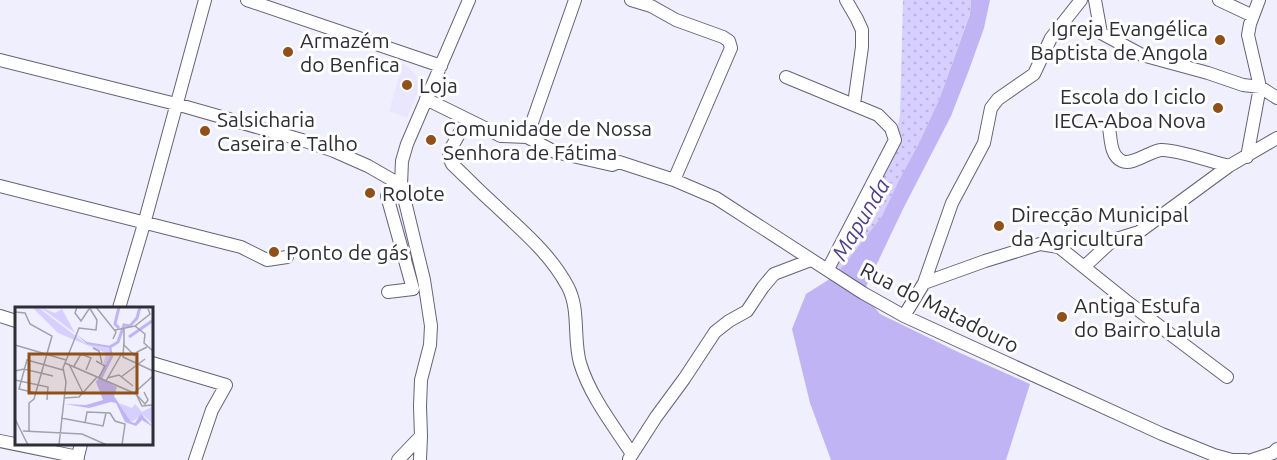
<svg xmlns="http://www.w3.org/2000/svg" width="1277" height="460" viewBox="0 0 1277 460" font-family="Ubuntu,sans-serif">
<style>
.built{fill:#e9e6fe}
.grass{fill:url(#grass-dots)}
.water{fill:#c0b4f5}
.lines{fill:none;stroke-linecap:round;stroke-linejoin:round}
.minor-casing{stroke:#666377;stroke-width:14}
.minor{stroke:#fff;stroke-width:12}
.poi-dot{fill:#905019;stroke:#fefefe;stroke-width:2}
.labels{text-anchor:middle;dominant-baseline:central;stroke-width:6;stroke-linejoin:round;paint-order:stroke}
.poi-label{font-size:21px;fill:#2f2d36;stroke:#fefefe;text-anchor:start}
.street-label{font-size:21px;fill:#2f2d36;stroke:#fefefe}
.water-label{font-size:22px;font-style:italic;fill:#523e89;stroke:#fefefe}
.inset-river{fill:none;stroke:#c0b4f5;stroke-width:3}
.inset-road{fill:none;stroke:#a3a1ad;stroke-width:1.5}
.view{fill:#905019;fill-opacity:0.15;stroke:#905019;stroke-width:3}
.inset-edge{fill:none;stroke:#2f2d36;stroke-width:3}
</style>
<defs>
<pattern id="grass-dots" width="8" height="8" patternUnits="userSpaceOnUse" patternTransform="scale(1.5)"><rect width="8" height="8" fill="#d7cfff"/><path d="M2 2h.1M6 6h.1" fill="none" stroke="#b9b2db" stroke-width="1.8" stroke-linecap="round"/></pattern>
</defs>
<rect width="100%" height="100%" fill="#f0effd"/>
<path class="built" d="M403 63 422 81 407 118 389 111Z"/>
<path class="grass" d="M903 0H971L970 13 939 100 918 145 899 180 882 216 836 275 828 270 895 140 900 115Z"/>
<path class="water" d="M971 0H990L984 28 969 70 951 116 903 209 863 293 880 314 958 352 1030 384 1006 460H831L810 403 792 329 806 294 836 275 882 216 899 180 918 145 939 100 970 14Z"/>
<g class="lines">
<g class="minor-casing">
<path id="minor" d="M247 0 441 66
M631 0 651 6 676 20 723 37 729 41 731 48 674 180
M846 0 857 19 862 30V47L854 104
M1095 0 1101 33 1142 55 1208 73 1243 85 1260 87 1277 98
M1219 0 1253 16
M0 60 176 104 302 140 334 151 368 166 401 185
M786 77 878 115 891 128 895 140 828 269
M426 99 501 136 527 137 555 152 612 165 619 162 674 180 716 198 863 293 904 316 1162 434 1214 455 1232 460H1246
M467 120 450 150 449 157 452 164C466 177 480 192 495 205 521 230 550 253 568 287 580 310 573 338 580 363 590 396 613 425 632 454
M1109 128C1111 138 1110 156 1122 161 1132 166 1150 151 1161 150 1176 149 1212 162 1229 166
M527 137 575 0
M1247 157 1260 87 1248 35 1250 24 1259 0
M0 186 241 247 267 260 287 257
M387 196 413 289 388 292
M1084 267 1113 240 1139 232 1229 166 1277 138
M924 283 985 261 1040 244 1059 247 1125 300 1227 377
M119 308 144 224 205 0
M0 316 16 321
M904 316 924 283 952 203 984 143 991 108 998 99 1034 74 1051 38 1081 0
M152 363 226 385 212 410 195 460
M0 441 78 457
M629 459 656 417 684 379 715 332 729 321 747 311 763 287 774 274 811 260
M77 460 81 444
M398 460 421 436
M420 460 421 436 420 406 421 380 430 345 431 326 424 280 401 185 402 161 407 144 469 0
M1252 460 1273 453 1277 449"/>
</g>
<use href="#minor" class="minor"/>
</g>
<g class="poi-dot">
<circle cx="1220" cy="40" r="6"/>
<circle cx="288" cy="52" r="6"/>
<circle cx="407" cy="85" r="6"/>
<circle cx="1218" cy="108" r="6"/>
<circle cx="205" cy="131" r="6"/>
<circle cx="431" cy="140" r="6"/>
<circle cx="370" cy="193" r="6"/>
<circle cx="999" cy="226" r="6"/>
<circle cx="274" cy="252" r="6"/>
<circle cx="1062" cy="317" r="6"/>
</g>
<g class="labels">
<g class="poi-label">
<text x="1208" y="28" text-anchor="end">Igreja Evangélica<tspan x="1208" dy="24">Baptista de Angola</tspan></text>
<text x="300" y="40">Armazém<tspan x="300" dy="24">do Benfica</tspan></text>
<text x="419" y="85">Loja</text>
<text x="1206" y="96" text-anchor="end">Escola do I ciclo<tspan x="1206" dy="24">IECA-Aboa Nova</tspan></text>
<text x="217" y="119">Salsicharia<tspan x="217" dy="24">Caseira e Talho</tspan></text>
<text x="443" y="128">Comunidade de Nossa<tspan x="443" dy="24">Senhora de Fátima</tspan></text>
<text x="382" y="193">Rolote</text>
<text x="1011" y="214">Direcção Municipal<tspan x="1011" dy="24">da Agricultura</tspan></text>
<text x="286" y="252">Ponto de gás</text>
<text x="1074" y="305">Antiga Estufa<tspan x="1074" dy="24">do Bairro Lalula</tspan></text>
</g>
<g class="street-label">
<text transform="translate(940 307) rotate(27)">Rua do Matadouro</text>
</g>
<g class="water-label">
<text transform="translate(860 219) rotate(-59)">Mapunda</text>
</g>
</g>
<g transform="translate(15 307)">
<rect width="138" height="138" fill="#f0effd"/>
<path d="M25 0 40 6 47 2 60 26ZM18 1H24L70 36 96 42 94 56 85 71 91 46 43 26ZM104 96 117 101 120 97 127 105 138 99V117L128 108 116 115Z" fill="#d7cfff"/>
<path d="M61 27 72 35 96 39 98 50 87 72 102 80 99 89 116 115 120 116 126 107 138 120 127 113 121 119 110 115 101 96 96 95 74 101 50 97 71 98 88 93 81 75 96 48 94 41 72 37Z" fill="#c0b4f5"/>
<path class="inset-river" d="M104 21 100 17 104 0M114 30 137 14M95 40 103 35 109 18 115 19 122 11 125 0"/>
<path class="inset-road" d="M62 0 60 6 66 14 74 2M81 0 101 25 98 32M0 5 10 6 15 17 37 29 19 92 14 96V124M120 19 135 7 133 2M109 22V38L120 49M100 23 120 19 130 27 129 36 138 44M109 33 108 50 138 64M0 38 51 53M78 41 84 44 87 56M81 54 90 59 84 70M121 55 122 45 132 40M50 56 119 86 138 69M54 57 68 86M59 59 66 47 76 51 71 63M0 64 9 62 38 69M106 70 130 52M92 71 104 68 118 79M0 73 33 80 32 93M91 74 107 46M21 86 4 82 12 53 48 63M120 86 130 97 133 93 129 85M121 87 127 99 138 98M49 91 64 90 82 70M46 111 88 119 91 106M0 112 13 138M70 116 72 105 95 106 100 114 110 117 107 138M8 124 67 127 92 138M44 138 51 75 48 61 64 21 81 23 82 13 74 0"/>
<path class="view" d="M14 47H122V86H14Z"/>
<rect width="138" height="138" class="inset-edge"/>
</g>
</svg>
